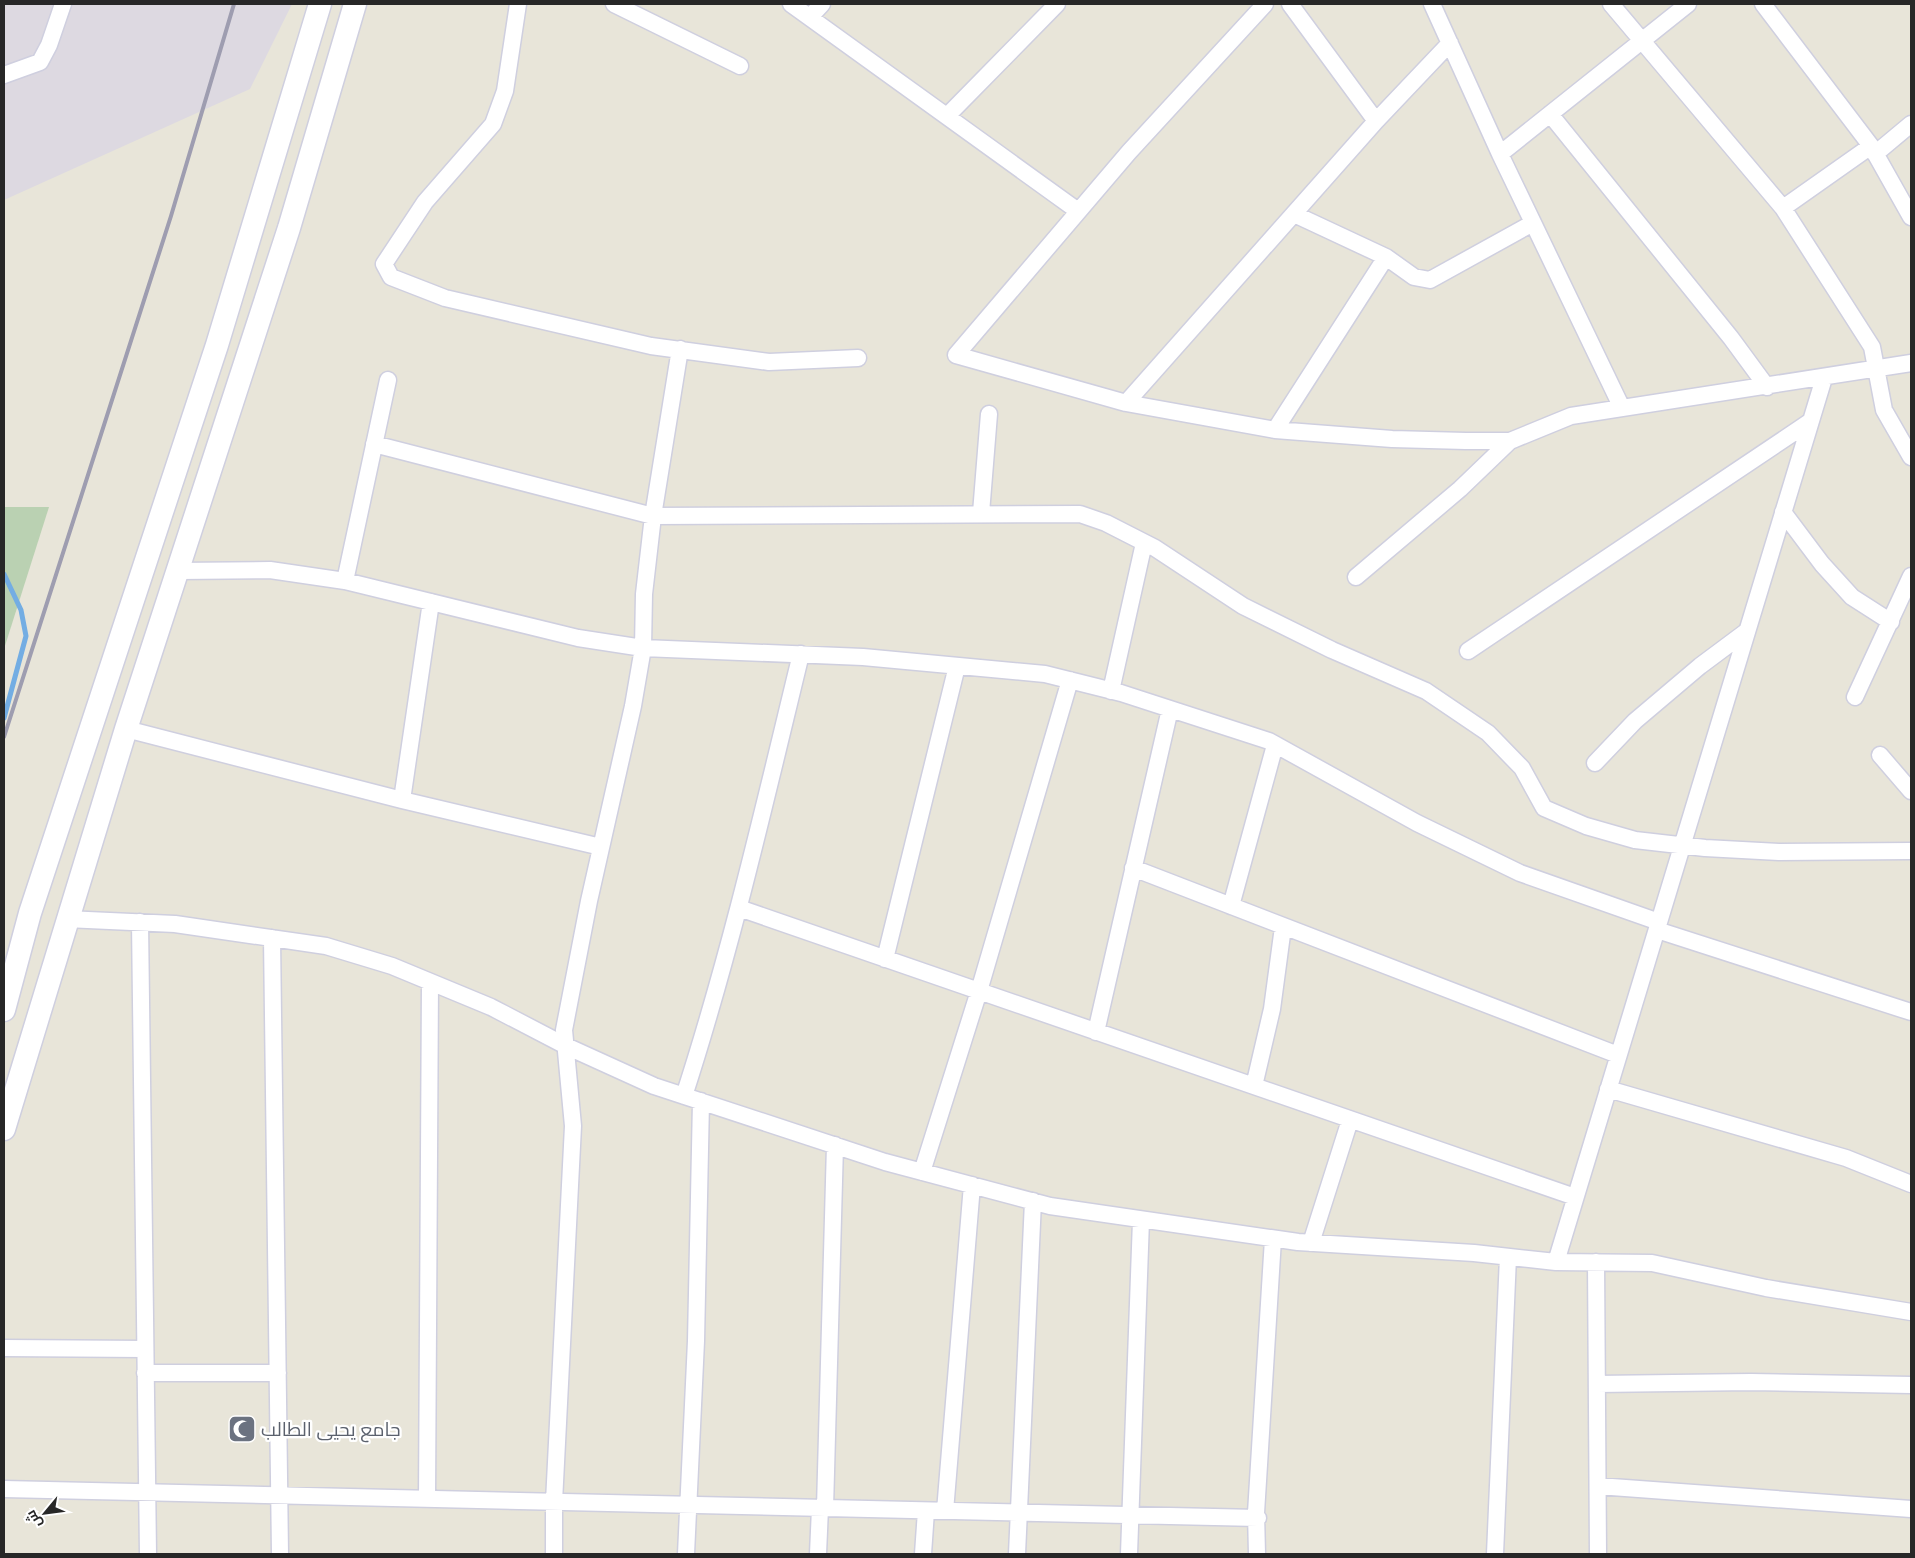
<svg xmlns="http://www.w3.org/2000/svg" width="1915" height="1558" viewBox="0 0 1915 1558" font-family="Figtree,Cairo,sans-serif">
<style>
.industrial{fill:#ddd9e1}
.cemetery{fill:#bad1b2}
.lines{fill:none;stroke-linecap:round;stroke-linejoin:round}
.stream{stroke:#73ade3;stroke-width:5}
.street-casing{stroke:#cfcfdf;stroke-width:19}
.secondary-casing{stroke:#cfcfdf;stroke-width:25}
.street{stroke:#fff;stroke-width:16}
.secondary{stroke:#fff;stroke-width:22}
.rail{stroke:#9e9db0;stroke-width:4}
.labels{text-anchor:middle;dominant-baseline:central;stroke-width:4.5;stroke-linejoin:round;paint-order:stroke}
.worship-label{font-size:19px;fill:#5b616d;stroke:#fff;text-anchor:start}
</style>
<rect width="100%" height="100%" fill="#e8e5d9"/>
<path class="industrial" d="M4 4H292L250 89 4 200Z"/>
<path class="cemetery" d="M4 507H49L4 649Z"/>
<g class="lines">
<path class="stream" d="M4 574 21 610 26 636 4 718"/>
<g class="street-casing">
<path id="street" d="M518 4 505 91 493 124 425 202 384 264 391 277 445 298 651 346 769 362 858 358
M614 4 740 66
M791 4 1078 211
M1265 4 1129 152 956 355 1126 403 1275 430 1392 439 1466 441H1510L1571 416 1911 363
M1290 4 1376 121
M1432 4 1500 154 1622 408
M1611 4 1783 208 1872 347 1884 410 1911 457
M1763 4 1871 146 1911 217
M810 17 822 4
M4 75 40 62 49 45 63 4
M1550 114 1731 338 1767 387
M947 116 1057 4
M1500 154 1688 4
M1875 154 1911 124
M1783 208 1871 146
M1294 214 1386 257 1414 277 1430 280 1533 223
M1126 403 1376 121 1450 43
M1275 430 1386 257
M374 444 653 516 1080 514 1106 523 1155 548 1243 606 1332 650 1426 691 1488 733 1522 768 1544 808 1586 826 1635 840 1705 848 1779 852 1911 851
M1783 512 1822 564 1852 597 1891 622
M981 513 989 414
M178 571 270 570 345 581 578 638 643 648 863 657 1045 674 1121 693 1269 741 1417 823 1520 873 1659 922
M1356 577 1460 489 1510 441
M345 581 388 380
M1468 651 1811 421
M1111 691 1144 543
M1855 697 1911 576
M126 729 402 800 601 847
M1880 755 1911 791
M1595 763 1635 721 1700 666 1747 631
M402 800 431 602
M1133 868 1618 1055
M1231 906 1275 745
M739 908 1575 1197
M66 919 175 924 326 946 392 966 491 1007 566 1046 654 1086 885 1162 1050 1206 1298 1242 1474 1253 1556 1262 1652 1263 1766 1288 1911 1312
M140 922 148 1554
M1657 930 1911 1012
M272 938 280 1554
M885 959 957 666
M1096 1032 1170 709
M1254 1086 1272 1009 1283 927
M1608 1089 1846 1158 1911 1184
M684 1096C731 951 765 802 801 654
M922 1172 979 991 1070 680
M1311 1243 1350 1120
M1556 1262 1824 378
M1596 1262 1598 1554
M4 1348 145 1349
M145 1373H278
M1597 1384 1751 1382 1911 1385
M1598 1486 1911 1509
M4 1489 1258 1518
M427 1499 430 982
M825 1508 835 1145
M945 1511 972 1185
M554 1554V1502L573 1126 564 1030 589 901 633 706 643 648 644 594 653 516 680 349
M686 1554 696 1341 701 1101
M818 1554 820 1508
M923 1554 926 1511
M1017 1554 1033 1201
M1129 1554 1141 1220
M1257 1554 1256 1513 1273 1239
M1495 1554 1508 1257"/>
</g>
<g class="secondary-casing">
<path id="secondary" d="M4 1010 30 913 217 345 320 4
M4 1129 126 729 289 228 355 4"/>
</g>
<use href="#street" class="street"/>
<use href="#secondary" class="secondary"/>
<path class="rail" d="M4 737 171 216 234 4"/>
</g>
<defs>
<g id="mosque-square" transform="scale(1.4375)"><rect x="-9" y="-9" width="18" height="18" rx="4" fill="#6b7280" stroke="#fff"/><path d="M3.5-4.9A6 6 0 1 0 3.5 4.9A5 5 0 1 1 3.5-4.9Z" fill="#fff"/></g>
</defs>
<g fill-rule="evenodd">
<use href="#mosque-square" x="242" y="1429"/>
</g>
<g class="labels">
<g class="worship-label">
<text x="261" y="1429">جامع يحيى الطالب</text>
</g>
</g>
<rect width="1915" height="1558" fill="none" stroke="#272727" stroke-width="10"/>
<g transform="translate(45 1513) rotate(241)" stroke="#ffffff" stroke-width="4" paint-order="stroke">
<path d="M0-4L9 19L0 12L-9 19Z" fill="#272727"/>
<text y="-8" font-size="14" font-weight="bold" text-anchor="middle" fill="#272727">ش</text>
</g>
</svg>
